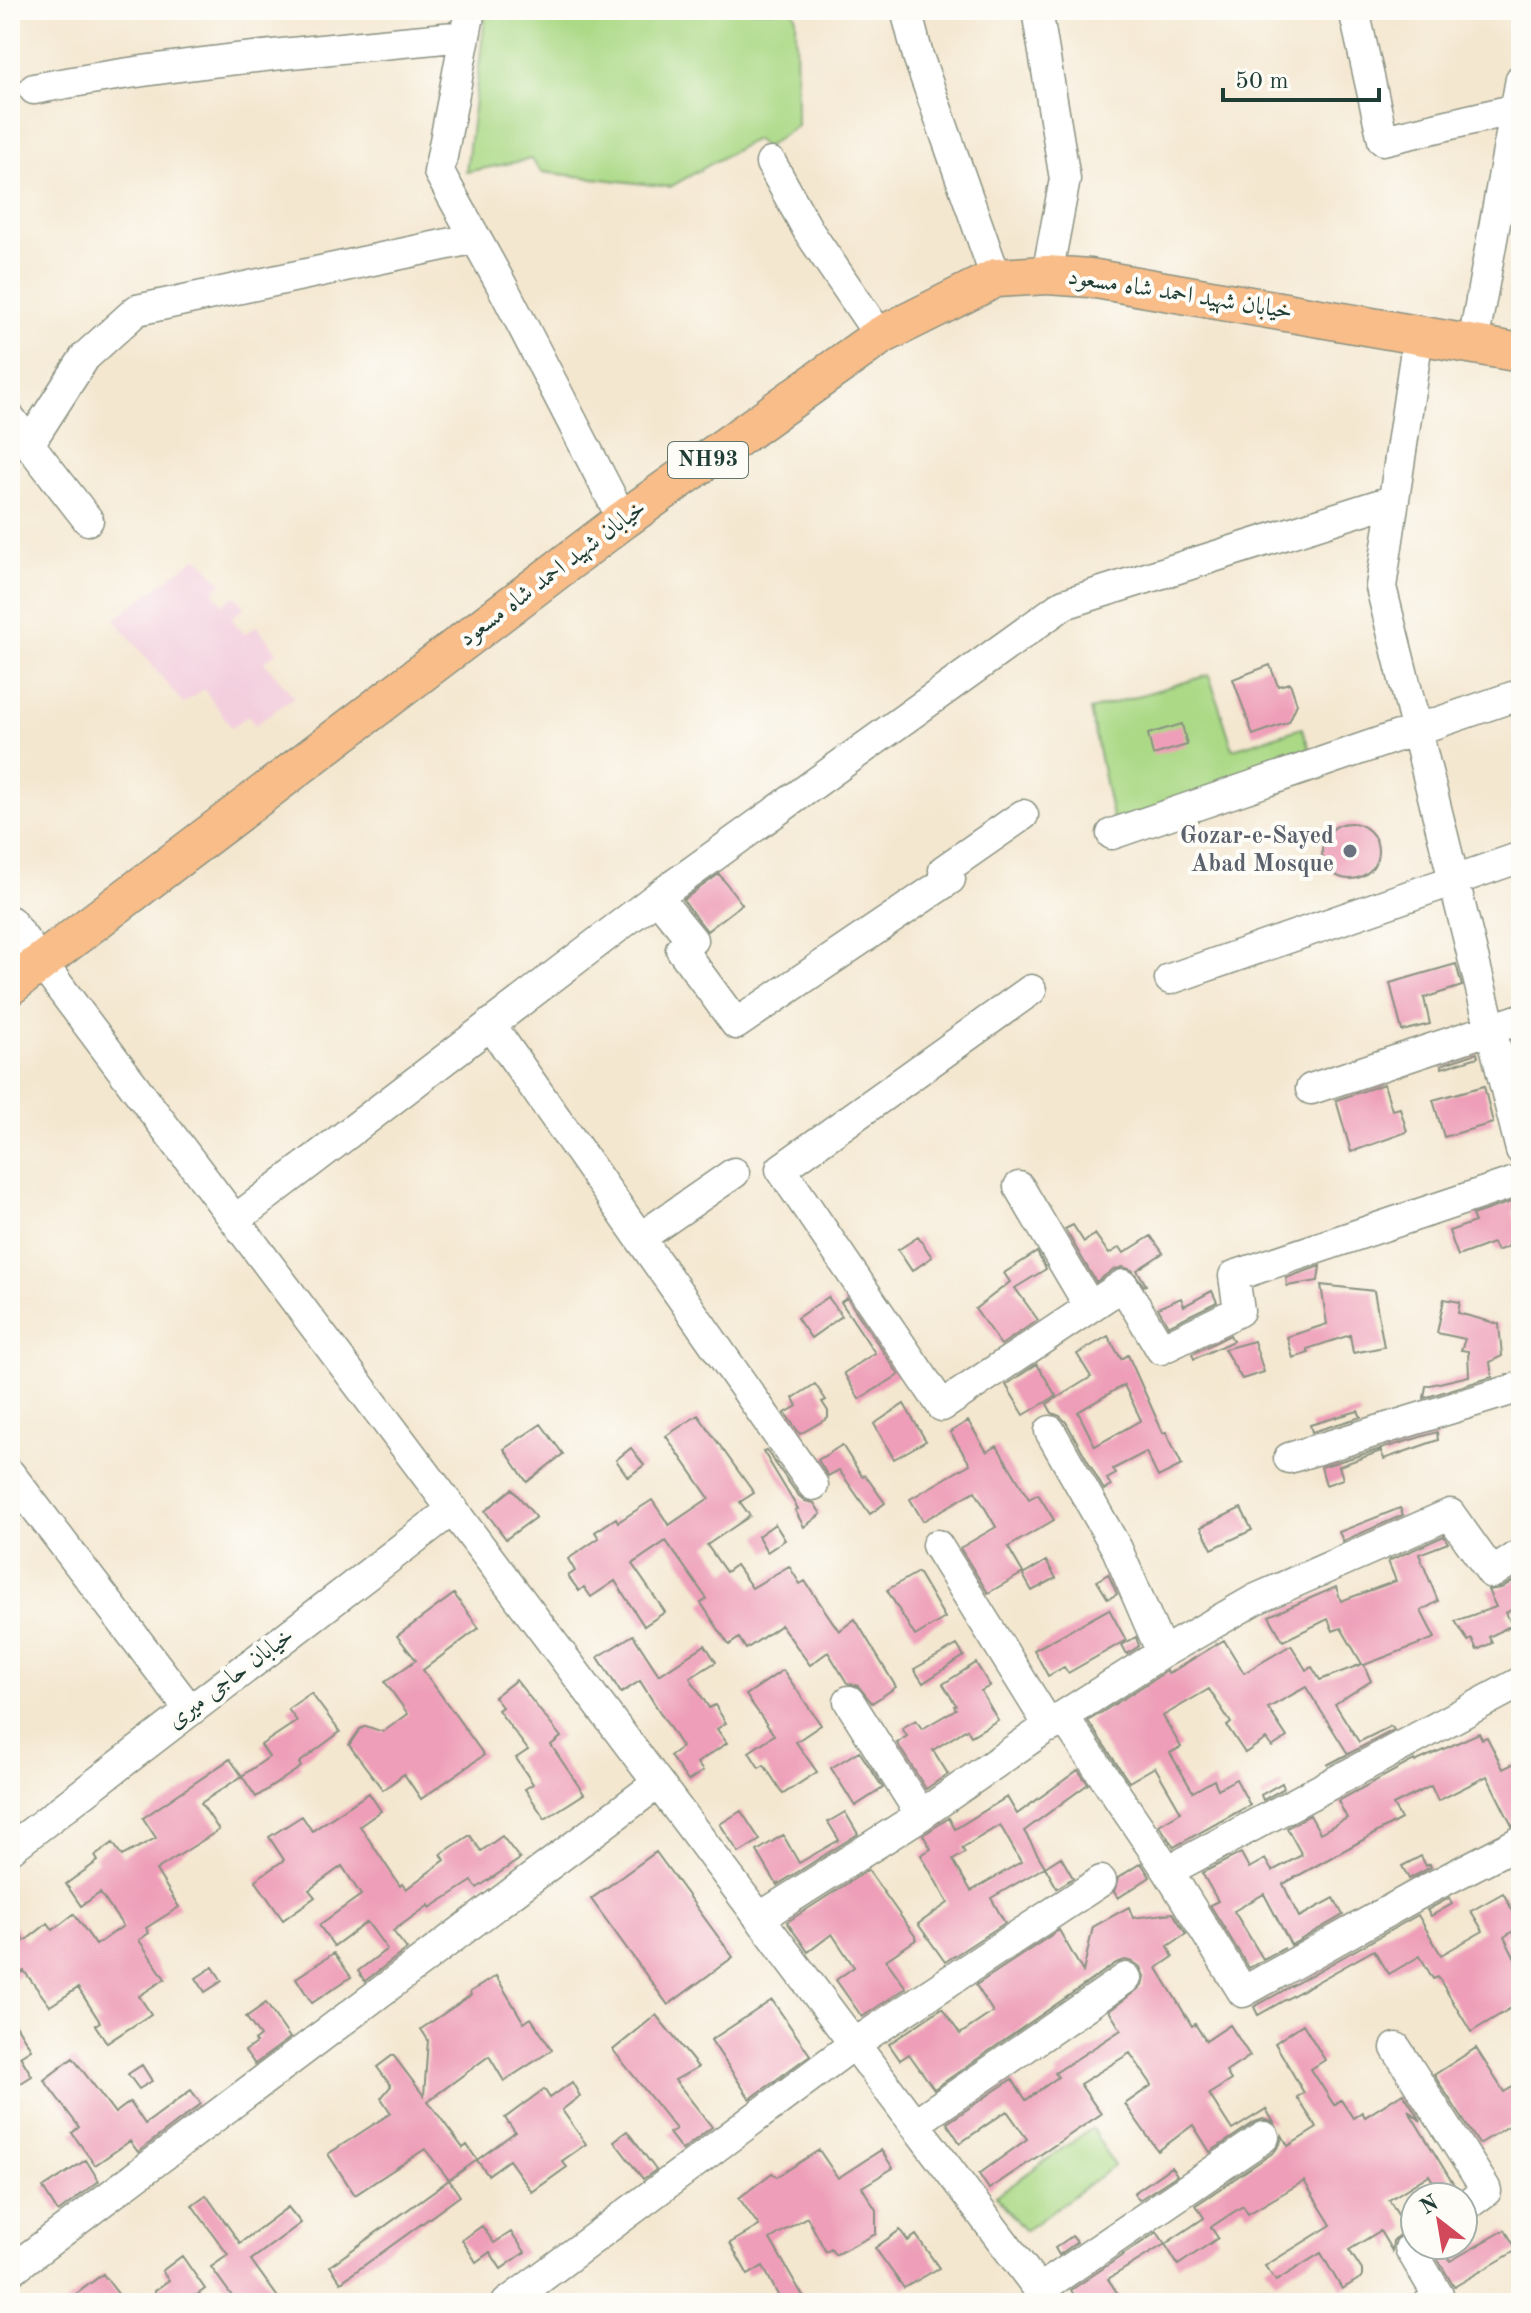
<svg xmlns="http://www.w3.org/2000/svg" width="1531" height="2313" viewBox="0 0 1531 2313" font-family="'Old Standard TT',Amiri,serif">
<style>
.built{fill:#f3cfde}
.green{fill:#abd986;stroke:#658b5d;stroke-width:2}
.building{fill:#ee9eb8;fill-rule:evenodd}
.lines{fill:none;stroke-linecap:round;stroke-linejoin:round}
.minor-casing{stroke:#8a9282;stroke-width:33}
.major-casing{stroke:#8a9282;stroke-width:41}
.minor{stroke:#fff;stroke-width:30}
.major{stroke:#f8bd89;stroke-width:38}
.worship-dot{fill:#6b7280;stroke:#fdfcf7;stroke-width:3}
.labels{text-anchor:middle;dominant-baseline:central;stroke-width:8;stroke-linejoin:round;paint-order:stroke}
.shield{fill:#fdfcf7;stroke:#62766e;stroke-width:2}
.shield-label{font-size:22px;font-weight:bold;fill:#1f3d34}
.street-label{font-size:24px;fill:#1f3d34;stroke:#fdfcf7}
.worship-label{font-size:24px;font-weight:bold;fill:#5b616d;stroke:#fdfcf7;text-anchor:end}
</style>
<rect width="100%" height="100%" fill="#fdfcf7"/>
<filter id="ink" filterUnits="userSpaceOnUse"><feTurbulence type="fractalNoise" baseFrequency=".0125" numOctaves="2"/><feDisplacementMap in="SourceGraphic" scale="16" xChannelSelector="R" yChannelSelector="G"/><feConvolveMatrix kernelMatrix="1 2 1 2 8 2 1 2 1" color-interpolation-filters="sRGB"/></filter>
<filter id="wash" filterUnits="userSpaceOnUse"><feTurbulence type="fractalNoise" baseFrequency=".006" numOctaves="4" result="noise"/><feDisplacementMap in="SourceGraphic" scale="32" xChannelSelector="R" yChannelSelector="G"/><feGaussianBlur stdDeviation="1.8" result="paint"/><feColorMatrix in="noise" values="0 0 0 0 0 0 0 0 0 0 0 0 0 0 0 0 0 1.4 0 .05"/><feComposite in="paint" operator="in"/></filter>
<g filter="url(#wash)">
<rect width="100%" height="100%" fill="#f4e7d0"/>
<path class="built" d="M197 557 222 583 214 592 223 604 235 596 245 607 231 618 244 634 257 626 277 652 264 662 294 697 255 725 248 715 232 728 204 689 183 704 115 619Z"/>
<path class="green" d="M486 10H793L796 16 797 126 764 148 755 139 670 187 542 172 531 159 466 172Z
M1209 675 1233 749 1302 728 1313 758 1113 821 1090 710Z
M1092 2128 1114 2166 1025 2231 995 2196Z"/>
<g id="blocks">
<path class="building" d="M1270 665 1278 686 1290 683 1297 704 1289 722 1253 735 1233 679Z
M1182 724 1187 745 1153 755 1148 734Z
M1322 851a28 28 0 1 1 56 0a28 28 0 1 1-56 0Z
M719 874 742 904 707 931 683 900Z
M1456 964 1462 986 1424 998 1430 1024 1402 1031 1390 983Z
M1477 1053 1478 1057 1442 1068 1441 1065Z
M1384 1084 1392 1110 1400 1108 1407 1132 1351 1152 1336 1100Z
M1484 1086 1493 1123 1444 1137 1433 1100Z
M1514 1201 1518 1210 1513 1212 1521 1230V1241L1497 1251 1493 1243 1458 1256 1449 1231 1475 1222 1472 1215Z
M1073 1225 1084 1242 1095 1234 1109 1254 1120 1247 1124 1253 1151 1236 1163 1253 1137 1270 1146 1285 1144 1286 1132 1270 1123 1267 1113 1270 1096 1282 1065 1229Z
M918 1237 932 1257 912 1271 898 1250Z
M1037 1252 1046 1269 1015 1288 1038 1320 1001 1345 975 1309 1010 1282 1004 1273Z
M1320 1266 1318 1281 1287 1286 1286 1278Z
M1321 1285 1374 1291 1384 1347 1353 1353 1350 1335 1307 1349 1309 1353 1293 1358 1287 1337 1327 1324Z
M1212 1291 1217 1302 1168 1326 1158 1308 1181 1298 1184 1306Z
M828 1297 842 1316 811 1338 797 1318Z
M847 1298 899 1375 859 1399 844 1373 875 1353 841 1302Z
M1444 1299 1460 1302 1458 1313 1499 1324 1502 1356 1490 1362 1492 1377 1424 1398 1426 1386 1469 1376 1468 1351 1461 1350 1465 1339 1437 1333Z
M1230 1335 1233 1341 1194 1359 1192 1354Z
M1108 1336 1121 1359 1128 1355 1163 1433 1166 1432 1182 1465 1158 1477 1146 1452 1113 1469 1116 1474 1107 1479 1111 1486 1104 1490 1066 1422 1060 1416 1052 1413 1047 1404 1091 1377 1077 1354ZM1124 1385 1141 1420 1095 1446 1078 1412Z
M1254 1341 1264 1372 1242 1379 1224 1349Z
M1037 1364 1056 1396 1024 1415 1006 1385Z
M815 1384 826 1400 822 1402 828 1411V1418L800 1434 785 1413 797 1406 793 1398Z
M904 1404 926 1441 894 1459 874 1424Z
M1358 1411 1361 1417 1312 1432 1310 1425Z
M698 1415 754 1493 740 1502 750 1516 707 1545 726 1572 736 1565 752 1588 789 1566 800 1584 805 1581 839 1631 855 1619 896 1687 872 1703 858 1686 847 1683 828 1652 810 1665 781 1625 746 1649 739 1638 729 1645 701 1603 707 1599 666 1541 632 1564 665 1612 644 1626 615 1581 591 1597 584 1587 579 1591 568 1576 575 1571 568 1559 599 1538 595 1532 616 1518 618 1522 652 1500 669 1525 709 1498 666 1436Z
M968 1421 987 1452 997 1446 1029 1499 1038 1494 1054 1520 1008 1547 1023 1573 988 1593 960 1548 996 1527 975 1491 923 1521 910 1499 970 1464 950 1432Z
M541 1424 563 1454 527 1482 504 1449Z
M1437 1432 1438 1440 1384 1459 1381 1451 1339 1466 1343 1479 1326 1485 1321 1467Z
M842 1445 862 1476 865 1475 885 1503 870 1514 839 1470 828 1476 818 1460Z
M631 1448 644 1465 628 1477 616 1460Z
M766 1450 798 1495 805 1501 814 1503 821 1514 804 1527 795 1510 798 1509 763 1451Z
M512 1489 536 1517 506 1539 485 1511Z
M1241 1508 1252 1530 1212 1549 1201 1527Z
M1400 1508 1403 1515 1343 1541 1339 1532Z
M775 1524 785 1540 767 1552 758 1536Z
M1444 1536 1448 1543 1419 1554 1438 1601 1421 1611 1435 1638 1364 1665 1371 1681 1335 1704 1359 1742 1391 1726 1394 1730 1327 1765 1348 1754 1306 1687 1268 1708 1287 1737 1272 1747 1266 1739 1245 1753 1227 1726 1231 1723 1209 1689 1163 1716 1181 1747 1170 1753 1193 1792 1214 1780 1218 1789 1236 1779 1250 1805 1174 1847 1159 1825 1181 1812 1155 1767 1129 1782 1088 1721 1167 1671 1168 1674 1224 1640 1244 1673 1291 1645 1306 1670 1312 1667 1320 1680 1362 1664 1341 1628 1333 1631 1328 1619 1283 1641 1269 1616 1336 1587 1341 1601 1396 1581 1388 1561Z
M1046 1561 1056 1578 1032 1591 1023 1575Z
M918 1572 945 1618 915 1636 887 1590Z
M1108 1574 1117 1594 1108 1599 1097 1581Z
M1521 1576V1604L1506 1613 1512 1625 1489 1637 1492 1643 1477 1650 1472 1639 1468 1641 1455 1621 1496 1607 1488 1590 1501 1588Z
M454 1594 479 1628 423 1670 484 1755 421 1799 404 1774 383 1790 349 1745 360 1729 366 1726 383 1732 408 1714 385 1682 416 1660 397 1636Z
M1109 1609 1126 1640 1068 1673 1064 1667 1048 1676 1034 1650Z
M633 1635 659 1675 705 1645 716 1662 690 1678 709 1708 715 1705 726 1723 717 1729 727 1743 697 1763 703 1771 688 1781 670 1756 682 1747 640 1681 621 1693 598 1657Z
M1136 1637 1139 1646 1127 1654 1122 1645Z
M957 1645 964 1656 923 1683 914 1669Z
M976 1663 990 1686 981 1691 998 1720 971 1736 967 1729 933 1750 948 1774 926 1789 897 1743 907 1736 902 1728 916 1720 922 1729 956 1709 954 1706 956 1705 943 1684Z
M783 1670 821 1725 796 1742 817 1772 783 1794 764 1765 759 1768 749 1752 774 1735 746 1695Z
M516 1680 561 1737 551 1745 584 1794 545 1819 525 1789 533 1784 516 1758 528 1750 498 1710 502 1707 494 1697Z
M311 1693 340 1732 299 1763 301 1767 256 1797 242 1776 269 1757 261 1745 297 1721 288 1709Z
M1479 1733 1482 1739 1487 1737 1503 1769 1521 1760V1823L1512 1826 1487 1776 1438 1801 1431 1786 1393 1805 1401 1819 1283 1884 1299 1917 1334 1898 1343 1915 1291 1945 1264 1894 1234 1911 1263 1959 1285 1948 1249 1968 1210 1905 1218 1901 1202 1873 1241 1853 1249 1868 1265 1859 1272 1871 1302 1855 1287 1828 1310 1815 1320 1833 1347 1818 1338 1801 1414 1760 1415 1762Z
M859 1751 883 1788 855 1806 831 1768Z
M230 1759 242 1776 201 1803 219 1830 156 1870 179 1907 146 1928 149 1933 139 1940 165 1979 139 1996 151 2014 107 2043 95 2025 100 2022 78 1988 50 2006 24 1971 10 1981V1919L25 1941 48 1923 53 1930 74 1914 96 1945 123 1926 100 1893 81 1906 66 1884 98 1861 95 1856 113 1843 122 1856 156 1838 143 1818Z
M1078 1770 1088 1784 1024 1831 1045 1867 991 1898 1005 1923 945 1962 918 1924 948 1903 921 1855 931 1849 923 1835 949 1818 955 1829 1007 1797 1017 1814ZM1000 1825 1021 1862 971 1891 953 1860 965 1853 962 1848Z
M1282 1783 1284 1788 1263 1800 1261 1795Z
M369 1793 381 1811 360 1826 400 1886 402 1884 406 1889 445 1860 441 1854 470 1835 481 1851 502 1836 520 1859 477 1888 472 1881 430 1908 429 1905 393 1931 407 1949 365 1981 358 1971 387 1949 367 1922 334 1946 319 1925 361 1895 342 1866 309 1890 315 1897 283 1920 255 1880 284 1860 269 1837 302 1816 312 1831Z
M741 1811 760 1840 739 1853 720 1824Z
M845 1812 858 1834 777 1885 757 1851 783 1835 799 1863 839 1840 828 1822Z
M656 1852 733 1957 668 2005 591 1899Z
M1421 1856 1426 1866 1430 1864 1431 1867 1409 1879 1402 1866Z
M1061 1857 1073 1878 1057 1888 1045 1867Z
M1141 1863 1150 1877 1118 1898 1114 1892 1118 1878Z
M868 1870 917 1939 886 1960 906 1988 862 2017 836 1980 854 1967 832 1934 808 1952 787 1922Z
M1503 1893 1521 1926 1504 1937 1521 1971V2002L1471 2032 1438 1977 1433 1979 1420 1956 1389 1974 1374 1950 1258 2015 1254 2007 1418 1915 1441 1955 1483 1931 1471 1911Z
M1449 1898 1452 1904 1431 1916 1427 1910Z
M1129 1907 1133 1918 1173 1913 1186 1934 1168 1946 1173 1957 1157 1968 1192 2026 1195 2024 1206 2041 1230 2025 1250 2056 1226 2072 1231 2080 1209 2094 1232 2130 1266 2109 1274 2123 1263 2119 1255 2122 1210 2152 1193 2125 1158 2151 1125 2104 1152 2085 1130 2053 1080 2084 1101 2114 989 2189 979 2174 1027 2139 1007 2111 960 2143 947 2123 1012 2079 1026 2100 1058 2077 1055 2073 1121 2030 1109 2011 1142 1986 1144 1976 1140 1967 1133 1962 1125 1960 1116 1963 934 2089 909 2054 900 2060 889 2044 942 2008 960 2034 993 2012 976 1985 1059 1930 1083 1972 1093 1927Z
M334 1953 351 1977 312 2003 296 1978Z
M213 1967 222 1981 205 1992 196 1978Z
M496 1976 524 2023 531 2018 552 2050 504 2081 489 2056 428 2101 463 2148 467 2145 477 2160 449 2180 425 2149 355 2195 328 2154 391 2113 381 2098 391 2086 377 2067 393 2055 424 2096 428 2040 421 2029 471 1995 470 1992Z
M772 2000 810 2055 750 2099 711 2040Z
M266 2003 290 2038 255 2064 245 2051 256 2043 254 2041 260 2036 246 2017Z
M10 2015 31 2049 20 2056 32 2076 10 2090Z
M656 2015 698 2067 675 2080 712 2127 682 2150 669 2133 676 2129 613 2050Z
M1303 2024 1325 2060 1311 2069 1334 2105 1341 2100 1353 2118 1362 2112 1365 2117 1403 2093 1421 2121 1408 2110 1457 2190 1449 2197H1442L1429 2175 1389 2200 1406 2228 1393 2241 1392 2251 1380 2231 1349 2250 1362 2270V2277L1342 2289 1321 2253 1276 2281 1265 2266 1331 2225 1304 2181 1248 2214 1243 2206 1211 2227 1218 2238 1178 2265 1165 2244 1204 2218 1196 2205 1274 2152 1280 2144 1282 2135 1288 2146 1317 2128 1297 2097 1304 2093 1275 2043Z
M1476 2048 1504 2092 1521 2082V2107L1514 2111 1519 2120 1479 2144 1434 2075Z
M73 2058 115 2113 130 2102 145 2124 191 2090 201 2104 138 2152 130 2141 95 2165 72 2133 79 2127 44 2080Z
M142 2065 152 2081 139 2089 128 2074Z
M572 2082 580 2096 562 2110 586 2144 562 2161 567 2167 532 2192 509 2160 488 2175 477 2160 515 2132 505 2118 544 2089 550 2098Z
M627 2131 656 2170 643 2179 614 2141Z
M819 2150 838 2178 881 2150 893 2168 862 2187 876 2210V2234L835 2255 831 2249 826 2252 807 2217 770 2239 807 2303H782L763 2266 748 2275 730 2243 759 2226 739 2198 772 2173 777 2177Z
M86 2160 99 2181 58 2212 43 2188Z
M1171 2167 1177 2175 1139 2200 1134 2193Z
M449 2180 460 2196 341 2282 330 2266Z
M206 2195 240 2243 288 2207 301 2223 251 2260 282 2303H237L211 2267 228 2255 192 2205Z
M482 2226 494 2243 511 2232 525 2252 501 2269 490 2252 476 2262 462 2240Z
M900 2230 908 2241 916 2235 939 2268 904 2288 875 2248Z
M1505 2230 1517 2250 1454 2287 1432 2249V2245H1441L1450 2261Z
M1157 2232 1165 2244 1108 2279 1124 2303H1079L1071 2290Z
M1072 2236 1077 2242 1059 2255 1055 2248Z
M182 2256 205 2289 186 2303H163L154 2291 169 2280 162 2271Z
M103 2274 125 2303H64Z"/>
</g>
</g>
<g filter="url(#ink)">
<use href="#blocks" fill-opacity="0" stroke="#8a9282" stroke-width="2"/>
<g class="lines">
<g class="minor-casing">
<path id="minor" d="M470 10 439 172 501 284 623 520
M906 10 918 56 996 278
M1037 10 1065 179 1047 275
M1354 10 1383 140 1516 109
M34 89C176 62 321 50 465 36
M771 163 809 232 880 336
M1418 336 1381 587 1521 1150
M1473 344 1521 79
M10 418 29 444 85 357 137 310 476 238
M29 444 88 520
M1112 834 1521 694
M657 897 692 940 681 949 736 1024 950 879 944 870 1023 815
M10 921 1049 2303
M1170 979 1521 857
M1031 990 781 1169 942 1406 1123 1285 1161 1349 1239 1311 1234 1276 1521 1180
M490 1024 813 1485
M1311 1089 1521 1019
M1019 1187 1090 1307
M235 1220 657 897 1064 604 1394 500
M640 1238 734 1173
M1050 1431 1117 1549 1162 1653
M1289 1458 1521 1387
M10 1474 190 1710
M937 1545 1050 1727
M849 1701 921 1815
M1063 1716 1168 1871 1243 1992 1424 1891 1521 1841
M10 1849 453 1509
M1168 1871 1521 1682
M759 1918 921 1815 1063 1716 1162 1653 1256 1599 1450 1514 1492 1573 1521 1554
M1396 2048 1485 2188 1486 2191 1463 2208
M914 2124 1126 1978
M1415 2243 1410 2248 1439 2297 1429 2303
M10 2271 658 1783
M1039 2290 1264 2137
M507 2303 854 2044 1101 1881"/>
</g>
<g class="major-casing">
<path id="major" d="M10 986 623 520 880 336 996 278 1047 275 1090 278 1521 353"/>
</g>
<use href="#minor" class="minor"/>
<use href="#major" class="major"/>
</g>
</g>
<circle class="worship-dot" cx="1350" cy="851" r="8"/>
<g class="labels">
<rect class="shield" x="668" y="442" width="80" height="36" rx="6"/>
<g class="shield-label">
<text x="708" y="460">NH93</text>
</g>
<g class="street-label">
<text transform="translate(1180 295) rotate(9)">خیابان شهید احمد شاه مسعود</text>
<text transform="translate(553 574) rotate(-37)">خیابان شهید احمد شاه مسعود</text>
<text transform="translate(231 1679) rotate(-37)">خیابان حاجی میری</text>
</g>
<g class="worship-label">
<text x="1334" y="837">Gozar-e-Sayed<tspan x="1334" dy="28">Abad Mosque</tspan></text>
</g>
</g>
<rect width="1531" height="2313" fill="none" stroke="#fdfcf7" stroke-width="40"/>
<g transform="translate(1439 2221) rotate(329)"><circle r="38" fill="#fdfcf7" stroke="#a4b0a9" stroke-width="2"/>
<path d="M0-6L14 30L0 20L-14 30Z" fill="#d1495b"/>
<text y="-12" font-size="22" font-weight="bold" text-anchor="middle" fill="#1f3d34">N</text>
</g>
<path d="M1223 88v12h156v-12" fill="none" stroke="#1f3d34" stroke-width="4"/>
<text x="1235" y="88" font-size="24" fill="#1f3d34" stroke="#fdfcf7" stroke-width="6" paint-order="stroke">50 m</text>
</svg>
